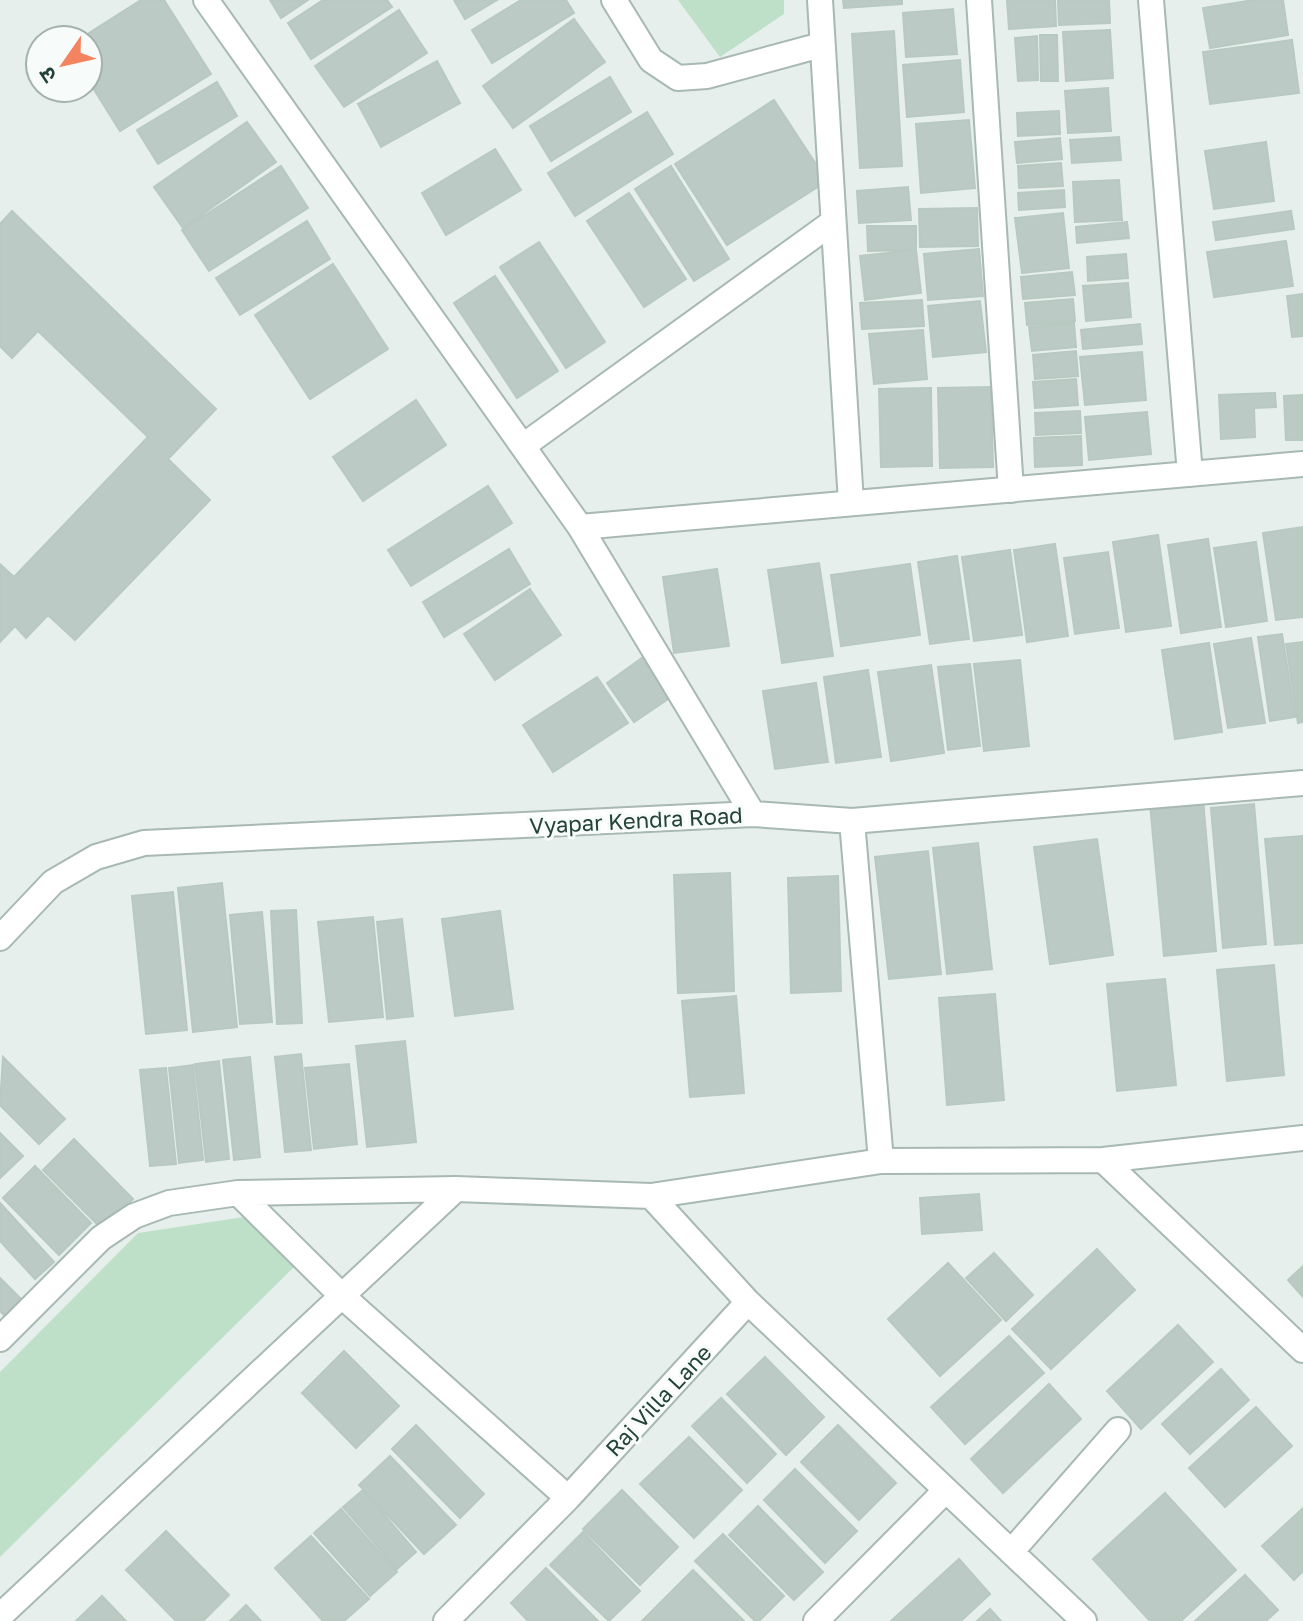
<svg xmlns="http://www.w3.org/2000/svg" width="1303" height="1621" viewBox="0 0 1303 1621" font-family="'Golos Text','Noto Sans Devanagari',sans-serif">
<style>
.green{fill:#bfe0c8}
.building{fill:#bbcac4;stroke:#b8c9c2;stroke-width:2}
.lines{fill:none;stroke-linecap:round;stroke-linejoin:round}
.minor-casing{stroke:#a8b8b2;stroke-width:28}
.minor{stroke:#fff;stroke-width:24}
.labels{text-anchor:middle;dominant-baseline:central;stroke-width:6;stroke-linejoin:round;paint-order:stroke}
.street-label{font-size:22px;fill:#24423a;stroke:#f7fbf9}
</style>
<rect width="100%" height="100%" fill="#e6efeb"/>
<path class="green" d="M678 0H784V14L720 57Z
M244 1217 294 1267 0 1557V1372L138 1233Z"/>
<path class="building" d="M141 0H164L211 74 120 131 88 80V40H78Z
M270 0H308L281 18Z
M323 0H387L392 7 311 59 288 23Z
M454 0H497L465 19Z
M521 0H566L574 13 492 63 472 30Z
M843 0H902V4L844 8Z
M1007 0H1055L1056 26 1009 29Z
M1058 0H1109L1110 23 1059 25Z
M1254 0H1283L1288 35 1210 48 1203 8Z
M953 9 957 54 906 57 903 13Z
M399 10 427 53 344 107 315 66Z
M574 19 605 62 513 128 483 86Z
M1110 30 1113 78 1066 81 1063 32Z
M894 31 902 166 860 168 852 34Z
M1040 35H1057L1058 81H1041Z
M1037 36 1038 80 1018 81 1015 38Z
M1292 40 1299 93 1210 104 1203 52Z
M960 60 964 112 907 117 903 65Z
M437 61 460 103 381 147 358 104Z
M610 77 631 112 551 161 530 126Z
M217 82 237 116 158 164 137 130Z
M1108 88 1111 131 1068 133 1065 91Z
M774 100 827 181 727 245 675 164Z
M1059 111 1060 134 1018 136 1017 113Z
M647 112 673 154 575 216 548 173Z
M969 120 975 188 921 193 916 124Z
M247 122 276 162 183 228 154 187Z
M1119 137 1121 160 1072 163 1070 140Z
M1060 138 1062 159 1017 163 1015 142Z
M1266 142 1274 201 1214 209 1205 151Z
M495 149 521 190 446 235 422 193Z
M1061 163 1063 186 1019 188 1018 166Z
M281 166 308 208 209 271 182 230Z
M671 166 729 259 694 281 635 189Z
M1119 180 1122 220 1075 222 1073 182Z
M908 187 911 220 859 223 857 191Z
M1064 190 1065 207 1019 210 1018 193Z
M629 193 686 279 644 307 587 221Z
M977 208 978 246 920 247 919 209Z
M12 211 216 409 168 459 210 500 75 640 48 615 26 638 15 626 0 642V564L14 577 148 437 38 331 12 358 0 346V224Z
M1291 211 1294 229 1216 240 1213 222Z
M1063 213 1069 268 1022 273 1015 218Z
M307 221 330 259 240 315 216 278Z
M1127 222 1129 238 1077 243 1076 227Z
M867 226H916V250L868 251Z
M1286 241 1293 286 1214 297 1207 252Z
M539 242 605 342 566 368 500 267Z
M979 249 983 296 928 300 924 254Z
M916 250 921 293 865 300 860 256Z
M1126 254 1128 278 1088 281 1087 257Z
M333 264 388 349 310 399 255 315Z
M1072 272 1075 295 1023 299 1021 277Z
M495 276 558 371 517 398 454 303Z
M1128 283 1131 317 1086 321 1083 286Z
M1303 294V336L1292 337 1287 296Z
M1073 299 1075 321 1027 325 1025 303Z
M922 300 924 326 862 329 860 303Z
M980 301 986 352 933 357 928 306Z
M1074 323 1076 347 1032 351 1029 327Z
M1140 324 1142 344 1083 349 1081 330Z
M923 330 927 379 874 384 869 334Z
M1076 351 1078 376 1035 379 1033 355Z
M1142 352 1146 400 1085 405 1080 357Z
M1076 379 1078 405 1035 408 1033 382Z
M991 387 993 467 940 468 938 388Z
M931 388 932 466 881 467 879 389Z
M1275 393 1276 407 1254 408 1255 437 1221 439 1219 395Z
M1303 395V440H1286L1284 396Z
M416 400 446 445 363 501 333 457Z
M1080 411 1081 433 1036 435 1035 413Z
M1147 412 1151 454 1089 460 1085 417Z
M1081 436 1082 465 1035 467 1034 438Z
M488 486 512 523 411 586 388 550Z
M1303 527V617L1276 620 1263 533Z
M1158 535 1171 626 1126 632 1113 542Z
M1208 539 1221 627 1181 633 1168 545Z
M1256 542 1267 621 1226 627 1214 548Z
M1055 544 1068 636 1027 642 1014 550Z
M509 549 530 584 444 637 423 602Z
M1010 550 1022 635 974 641 962 557Z
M1108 552 1119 628 1075 634 1064 558Z
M957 556 969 639 930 644 918 562Z
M819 563 833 656 782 663 768 570Z
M910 564 920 635 841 646 831 575Z
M717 569 729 646 674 653 663 577Z
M530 589 561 635 495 680 464 634Z
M1282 634 1295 717 1270 721 1258 637Z
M1251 638 1265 723 1228 728 1214 644Z
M1303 642V722L1298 723 1286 644Z
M1209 643 1222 732 1175 739 1162 650Z
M649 653 677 693 634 722 607 683Z
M1020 660 1029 746 984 751 974 664Z
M970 664 980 746 948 750 938 667Z
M931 665 944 753 891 761 878 672Z
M868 670 881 757 836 763 824 677Z
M597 677 628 723 553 772 523 725Z
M816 683 828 762 775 769 763 691Z
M1203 799 1216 951 1164 956 1150 804Z
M1254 804 1266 944 1223 948 1211 808Z
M1303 836V943L1275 945 1265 839Z
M1097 839 1113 955 1050 964 1034 847Z
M978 843 992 969 947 974 933 848Z
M928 851 941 974 889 979 875 857Z
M730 873 734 991 678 993 674 875Z
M838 876 841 991 791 993 788 878Z
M222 883 237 1027 193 1032 178 888Z
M173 892 187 1030 146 1034 132 896Z
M296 910 302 1023 277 1024 271 911Z
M500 911 513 1009 455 1016 442 919Z
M262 912 272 1022 240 1024 230 915Z
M373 917 383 1017 329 1022 318 922Z
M402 919 413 1016 387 1019 377 922Z
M1274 965 1284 1075 1227 1081 1217 970Z
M1165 979 1176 1085 1117 1091 1107 984Z
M995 994 1004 1100 947 1105 939 998Z
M736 996 744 1093 690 1097 682 1001Z
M405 1041 416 1142 367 1147 356 1046Z
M301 1054 311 1150 285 1152 275 1057Z
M3 1057 65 1119 39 1144 0 1105Z
M250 1057 260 1157 234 1160 223 1060Z
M219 1061 229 1159 206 1162 195 1064Z
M349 1064 357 1144 314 1149 305 1068Z
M193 1065 203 1160 179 1163 169 1068Z
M166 1068 176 1164 150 1166 140 1070Z
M0 1133 23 1156 0 1178Z
M74 1139 133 1199 103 1230 43 1170Z
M35 1166 91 1223 59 1255 3 1198Z
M979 1194 982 1230 922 1234 920 1198Z
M1 1204 54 1262 35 1279 0 1241Z
M1097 1249 1135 1290 1051 1369 1012 1329Z
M994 1253 1033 1295 1006 1321 966 1278Z
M948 1263 1001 1320 940 1376 888 1319Z
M1303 1266V1297L1288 1280Z
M0 1278 23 1301 6 1317 0 1311Z
M1178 1325 1213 1362 1141 1429 1107 1391Z
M1009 1336 1044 1373 965 1444 931 1407Z
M344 1351 399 1406 356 1448 302 1393Z
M765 1357 824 1417 786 1455 727 1394Z
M1221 1369 1249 1400 1190 1454 1162 1424Z
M1049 1384 1081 1419 1003 1493 971 1459Z
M721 1398 776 1454 747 1483 692 1426Z
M1256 1407 1292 1446 1225 1507 1189 1468Z
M416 1425 484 1494 460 1518 392 1449Z
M838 1425 896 1483 859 1520 801 1462Z
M689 1437 742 1490 694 1538 640 1484Z
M390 1456 456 1525 424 1554 359 1485Z
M795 1469 857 1531 825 1563 764 1500Z
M363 1490 416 1552 397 1569 343 1507Z
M622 1490 678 1547 640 1585 583 1529Z
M1165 1493 1236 1570 1181 1621H1150L1093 1559Z
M758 1506 823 1572 794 1600 729 1535Z
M1303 1508V1571L1294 1580 1262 1546Z
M341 1509 397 1572 370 1596 314 1533Z
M166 1531 229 1595 203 1621H176L126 1570Z
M583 1532 640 1591 609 1621 550 1565Z
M723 1534 784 1596 759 1621H755L695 1561Z
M311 1536 369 1599 344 1621H323L275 1568Z
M959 1559 990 1594 961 1621H891Z
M546 1568 598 1621H528L511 1603Z
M693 1570 744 1621H642Z
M1245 1575 1278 1610 1266 1621H1195Z
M102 1596 126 1621H76Z
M246 1605 261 1621H230Z
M990 1609 1001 1621H977Z"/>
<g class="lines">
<g class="minor-casing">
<path id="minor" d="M206 0 580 527 753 814
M614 0 651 60 678 78 707 76 821 45
M820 0 851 503
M979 0 1011 490
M1151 0 1190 474
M523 446 833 222
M580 527 1303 464
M852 821 881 1161
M0 938 53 882 96 857 144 843 753 814 852 821 1303 783
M1103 1160 1303 1350
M238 1193 341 1295 568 1498
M651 1196 748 1302 1084 1621
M0 1339 101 1238 134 1216 169 1203 238 1193 456 1189 651 1196 881 1161 1103 1160 1303 1138
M1011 1552 1118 1430
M0 1616 456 1189
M446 1621 568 1498 748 1302
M816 1621 946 1490"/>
</g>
<use href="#minor" class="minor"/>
</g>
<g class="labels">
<g class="street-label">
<text transform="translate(636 820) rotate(-3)">Vyapar Kendra Road</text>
<text transform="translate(658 1400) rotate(-47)">Raj Villa Lane</text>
</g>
</g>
<g transform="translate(64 64) rotate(236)"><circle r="38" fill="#f7fbf9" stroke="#a3b1ad" stroke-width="2"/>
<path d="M0-6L14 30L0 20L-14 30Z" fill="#f4845f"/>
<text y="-12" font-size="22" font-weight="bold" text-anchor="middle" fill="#24423a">उ</text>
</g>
</svg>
